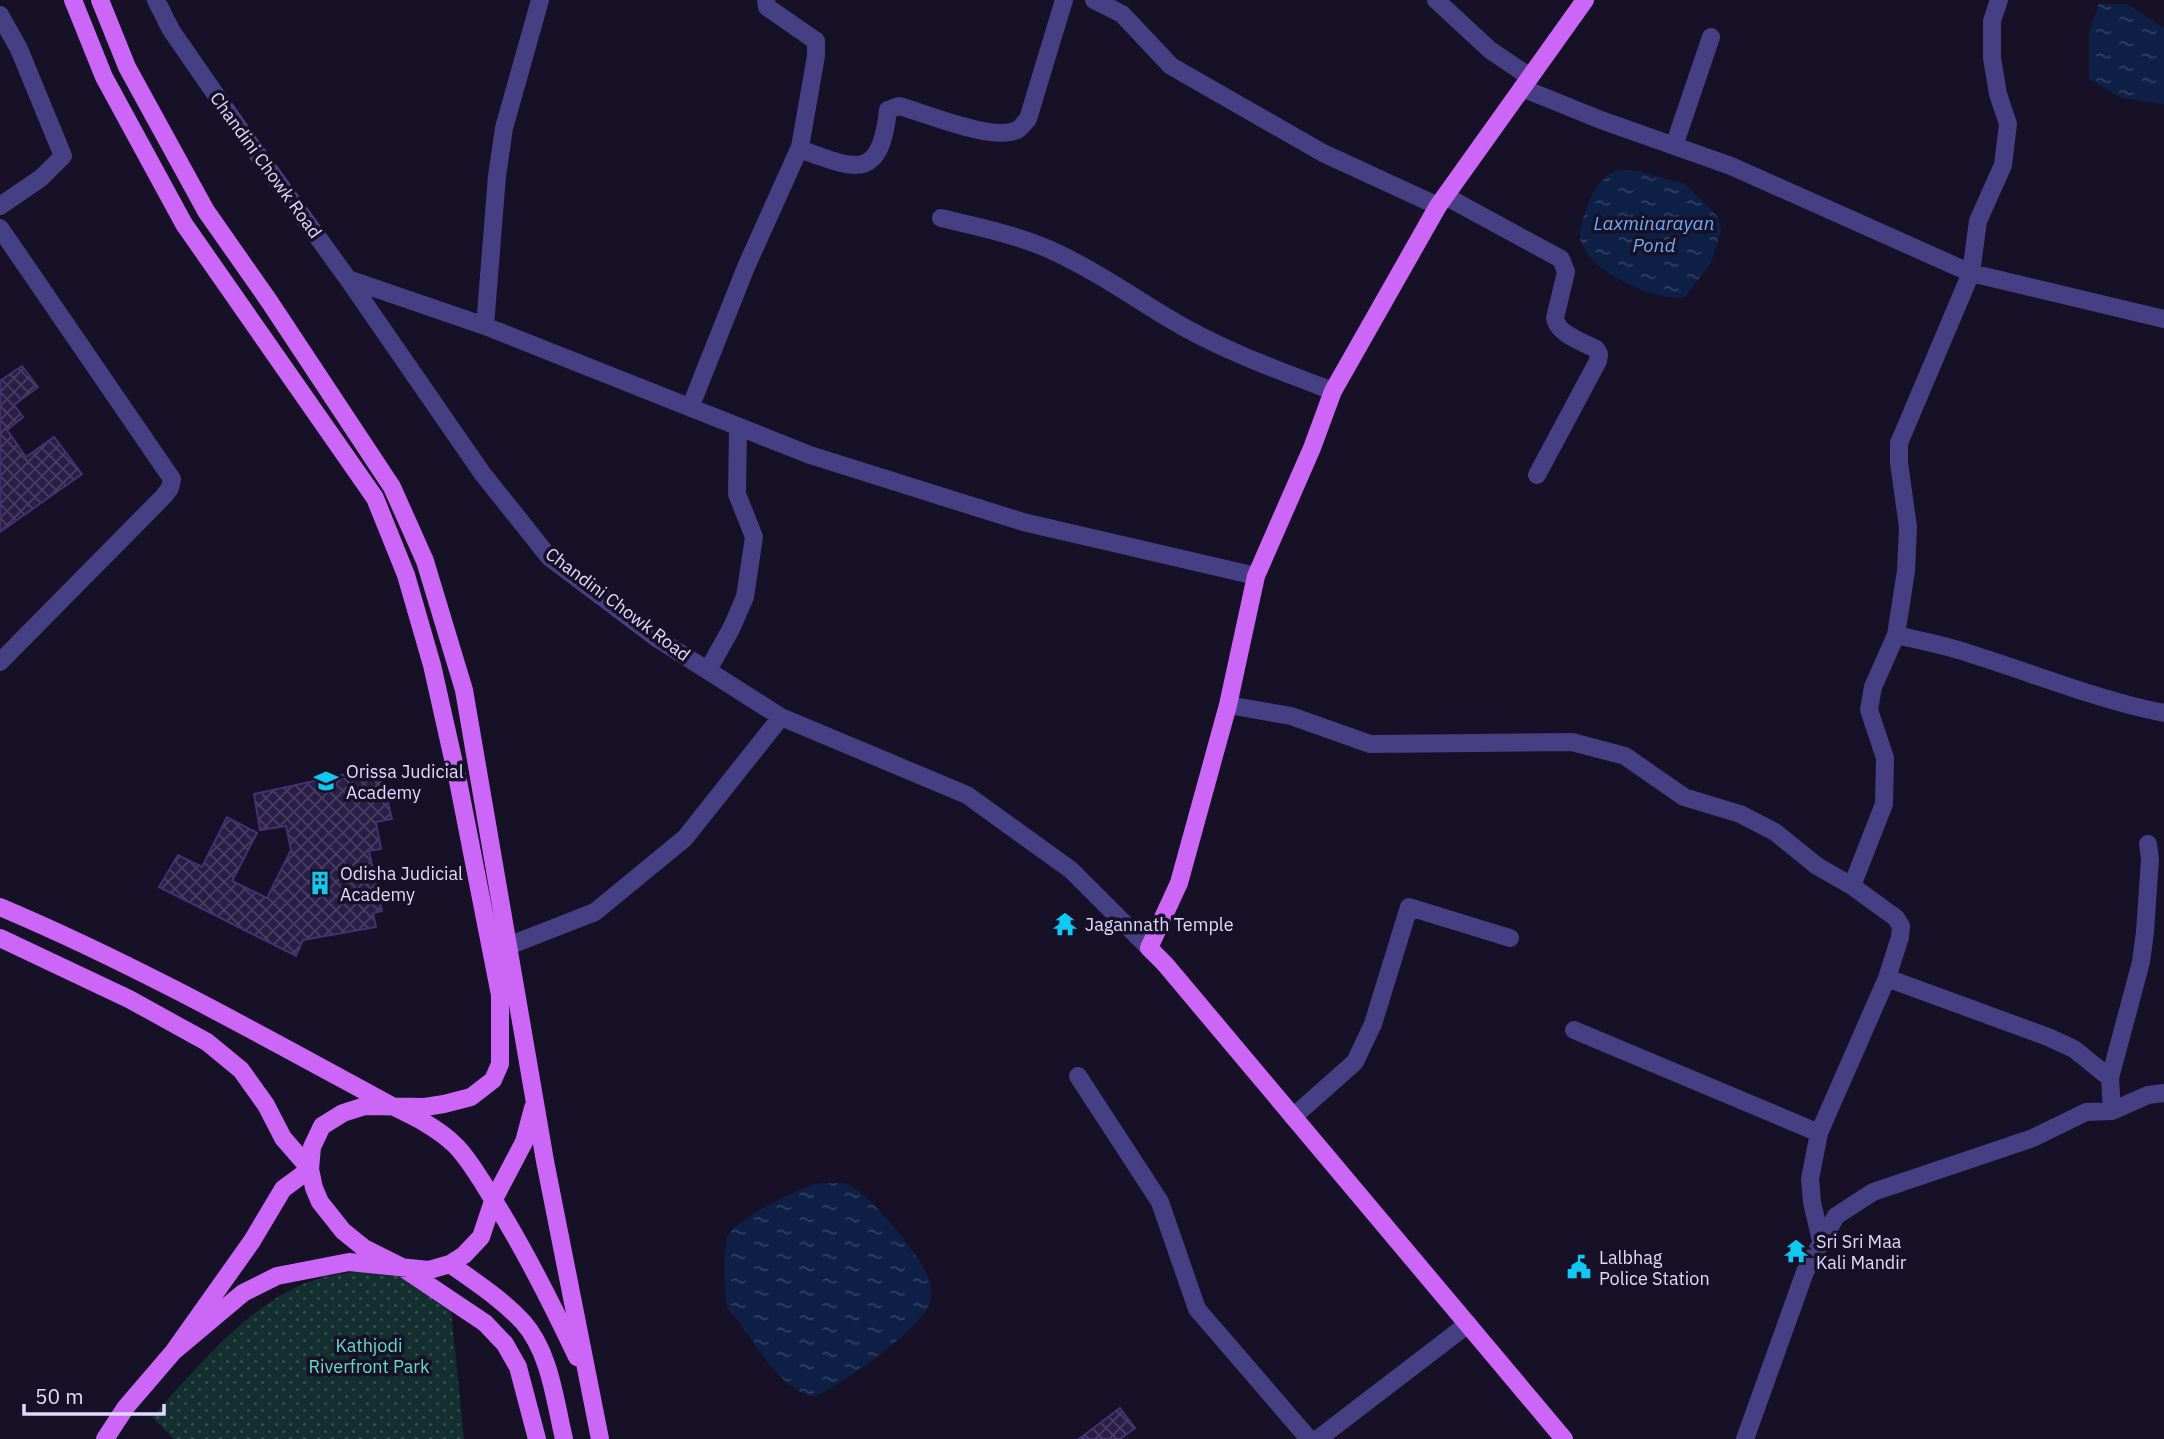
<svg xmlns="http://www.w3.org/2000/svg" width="2164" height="1439" viewBox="0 0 2164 1439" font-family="'IBM Plex Sans',sans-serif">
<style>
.grass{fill:url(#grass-dots)}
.water{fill:url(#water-ripples)}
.building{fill:url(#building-cross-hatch);stroke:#433171;stroke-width:2}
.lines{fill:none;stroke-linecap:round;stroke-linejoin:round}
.minor{stroke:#473f83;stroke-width:18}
.major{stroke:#cc66f7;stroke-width:18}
.labels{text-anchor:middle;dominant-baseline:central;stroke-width:7;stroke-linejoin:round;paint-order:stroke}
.street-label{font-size:18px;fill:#e0d8fd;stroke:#161127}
.poi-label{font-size:18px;fill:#e0d8fd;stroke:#161127;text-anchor:start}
.park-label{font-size:18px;fill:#67dac7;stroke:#161127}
.water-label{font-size:19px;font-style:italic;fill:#6cacf7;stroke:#161127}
</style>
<defs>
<pattern id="grass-dots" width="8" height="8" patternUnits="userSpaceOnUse" patternTransform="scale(1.75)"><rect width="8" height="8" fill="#142f30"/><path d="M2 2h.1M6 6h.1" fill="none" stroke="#364c4f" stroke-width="1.8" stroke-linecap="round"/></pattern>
<pattern id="water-ripples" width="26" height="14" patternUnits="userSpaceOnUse" patternTransform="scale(1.75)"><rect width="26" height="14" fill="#0f2047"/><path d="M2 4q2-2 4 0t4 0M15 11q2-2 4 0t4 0" fill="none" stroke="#324062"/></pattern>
<pattern id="building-cross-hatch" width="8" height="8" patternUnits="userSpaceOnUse" patternTransform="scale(1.75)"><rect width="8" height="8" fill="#291e46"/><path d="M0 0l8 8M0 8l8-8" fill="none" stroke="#483e62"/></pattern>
</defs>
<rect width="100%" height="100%" fill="#161127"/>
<path class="grass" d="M399 1267 450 1301 464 1439H174L152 1417C199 1366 254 1295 324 1277 348 1271 374 1271 399 1267Z"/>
<path class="water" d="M2099 4H2127L2164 28V104L2121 98 2089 79V32Z
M1618 170H1633L1685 184 1718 217 1721 231 1711 262 1685 297C1656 303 1582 269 1580 236 1579 226 1585 214 1588 205 1594 189 1602 176 1618 170Z
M814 1184C825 1184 842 1181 851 1186 876 1201 919 1254 930 1281 931 1286 932 1297 930 1302 925 1326 839 1387 815 1396 786 1395 756 1346 740 1323 736 1318 729 1312 727 1306 724 1299 724 1242 727 1237 740 1216 792 1193 814 1184Z"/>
<path class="building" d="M22 366 38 387 14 405 23 417 7 430 26 457 54 437 82 474 0 532V381Z
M379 767 392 819 376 822 381 849 369 851 382 911 373 913 376 927 303 940 296 956 159 887 178 855 202 867 227 817 257 833 232 881 267 898 291 850 286 826 260 830 254 794Z
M1120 1408 1135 1428 1120 1439H1079Z"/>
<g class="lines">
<path class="minor" d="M156 0 171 30 243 134 348 279 482 473 549 557 658 639 781 717 967 795 1071 870 1149 948
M1094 0 1122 14 1171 66 1323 153 1438 206
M1436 0 1490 50 1530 77
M0 15 19 49 63 156 41 178 0 206
M1522 88 1601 120 1731 166 1971 273 2164 319
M1674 146 1711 37
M799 149C854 168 880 184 888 110L899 106C925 113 993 142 1017 130 1021 128 1025 122 1028 119L1064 0
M1445 196 1561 259 1566 272 1555 318C1557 334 1583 342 1596 349L1599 354 1598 361 1537 475
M941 218C979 227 1018 235 1053 251 1094 270 1130 295 1168 318 1219 349 1277 370 1333 391
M0 228 172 479 170 488 164 496 0 662
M348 279 485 326 810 455 1023 522 1256 576
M485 326 497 176 504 128 540 0
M690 408 746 267 800 147 816 56V41L767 7 766 0
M1896 635C1922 641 1949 646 1974 655 2038 675 2098 700 2164 713
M708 670 731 629 745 597 754 537 737 494 738 427
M1228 705 1291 716 1370 744 1572 742 1625 756 1684 797 1740 814 1775 832 1817 866 1852 886 1896 918 1901 926 1900 937 1887 978 1819 1133 1810 1179 1812 1202 1821 1241
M1852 886 1884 804 1885 758 1869 710 1873 687 1896 635 1906 571 1908 527 1899 463V443L1971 273 1978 221 2003 165 2008 124 1998 94 1992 58V21L1999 0
M508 946 595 912 685 838 781 717
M1887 978 2048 1037 2074 1049 2110 1078
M1574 1030 1819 1133
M1078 1076 1160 1202 1197 1309 1309 1439
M2112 1111 2110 1078 2141 962 2145 932 2150 859 2148 844
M1293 1117 1355 1062 1373 1024 1409 907 1510 938
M1318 1439 1468 1324
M1745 1439 1805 1272 1836 1216 1873 1192 2033 1138 2086 1112 2112 1111 2148 1095 2164 1093"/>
<path class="major" d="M73 0 104 77 184 224 375 498 406 575 432 665 458 781 500 995V1064L493 1080 471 1097 444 1104 425 1107 365 1106 343 1113 322 1126 312 1147 310 1169 314 1188 320 1202 343 1231 364 1248 400 1266 485 1323 505 1344 518 1367 537 1439
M100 0 127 67 206 211 269 301 392 487 425 561 464 690 545 1161 600 1439
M0 907C135 964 263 1036 392 1106 415 1117 438 1128 456 1146 473 1164 483 1184 496 1204 527 1254 552 1304 577 1357
M0 938 129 999 207 1042 241 1070 266 1105 283 1138 310 1169
M450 1264C475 1282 502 1299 523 1322 550 1352 555 1401 564 1439
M174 1351 243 1293 277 1276 349 1262 429 1270 450 1264 464 1255 481 1237 493 1201 524 1142 533 1108
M105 1439 126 1407 174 1351 252 1241 283 1189 310 1169
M1564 1439 1165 964 1149 948 1179 883 1228 705 1256 576 1312 448 1333 391 1438 206 1585 0"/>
</g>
<defs>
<g id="university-bare" transform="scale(1.89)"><path d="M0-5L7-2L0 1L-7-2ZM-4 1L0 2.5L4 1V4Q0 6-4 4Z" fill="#0fc9f2" stroke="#161127" stroke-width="2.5" paint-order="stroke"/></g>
<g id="building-bare" transform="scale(1.89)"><path d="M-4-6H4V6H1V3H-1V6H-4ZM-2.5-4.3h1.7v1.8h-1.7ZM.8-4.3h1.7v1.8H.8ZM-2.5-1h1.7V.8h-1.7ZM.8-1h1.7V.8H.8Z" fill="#0fc9f2" stroke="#161127" stroke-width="2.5" paint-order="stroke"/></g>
<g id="temple-bare" transform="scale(1.89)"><path d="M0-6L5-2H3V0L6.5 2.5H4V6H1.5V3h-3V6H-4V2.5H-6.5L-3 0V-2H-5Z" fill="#0fc9f2" stroke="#161127" stroke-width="2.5" paint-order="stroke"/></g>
<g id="civic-bare" transform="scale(1.89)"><path d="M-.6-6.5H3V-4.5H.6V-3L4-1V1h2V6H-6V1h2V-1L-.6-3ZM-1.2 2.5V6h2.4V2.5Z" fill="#0fc9f2" stroke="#161127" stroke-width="2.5" paint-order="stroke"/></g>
</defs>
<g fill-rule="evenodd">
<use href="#university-bare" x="326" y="781"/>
<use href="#building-bare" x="320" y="883"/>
<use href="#temple-bare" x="1065" y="924"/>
<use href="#temple-bare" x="1796" y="1251"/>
<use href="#civic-bare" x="1579" y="1267"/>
</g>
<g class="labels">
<g class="street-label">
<text transform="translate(266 165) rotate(54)">Chandini Chowk Road</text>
<text transform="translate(618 604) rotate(37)">Chandini Chowk Road</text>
</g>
<g class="poi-label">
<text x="346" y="771">Orissa Judicial<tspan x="346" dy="21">Academy</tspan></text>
<text x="340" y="873">Odisha Judicial<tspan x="340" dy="21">Academy</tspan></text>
<text x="1085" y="924">Jagannath Temple</text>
<text x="1816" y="1241">Sri Sri Maa<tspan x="1816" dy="21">Kali Mandir</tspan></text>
<text x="1599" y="1257">Lalbhag<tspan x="1599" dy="21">Police Station</tspan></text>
</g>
<g class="park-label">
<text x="369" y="1345">Kathjodi<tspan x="369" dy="21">Riverfront Park</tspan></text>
</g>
<g class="water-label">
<text x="1654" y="223">Laxminarayan<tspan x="1654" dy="22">Pond</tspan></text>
</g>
</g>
<path d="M24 1404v10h140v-10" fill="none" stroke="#e0d8fd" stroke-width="3.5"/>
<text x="35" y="1404" font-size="21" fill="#e0d8fd" stroke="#161127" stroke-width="5" paint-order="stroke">50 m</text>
</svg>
